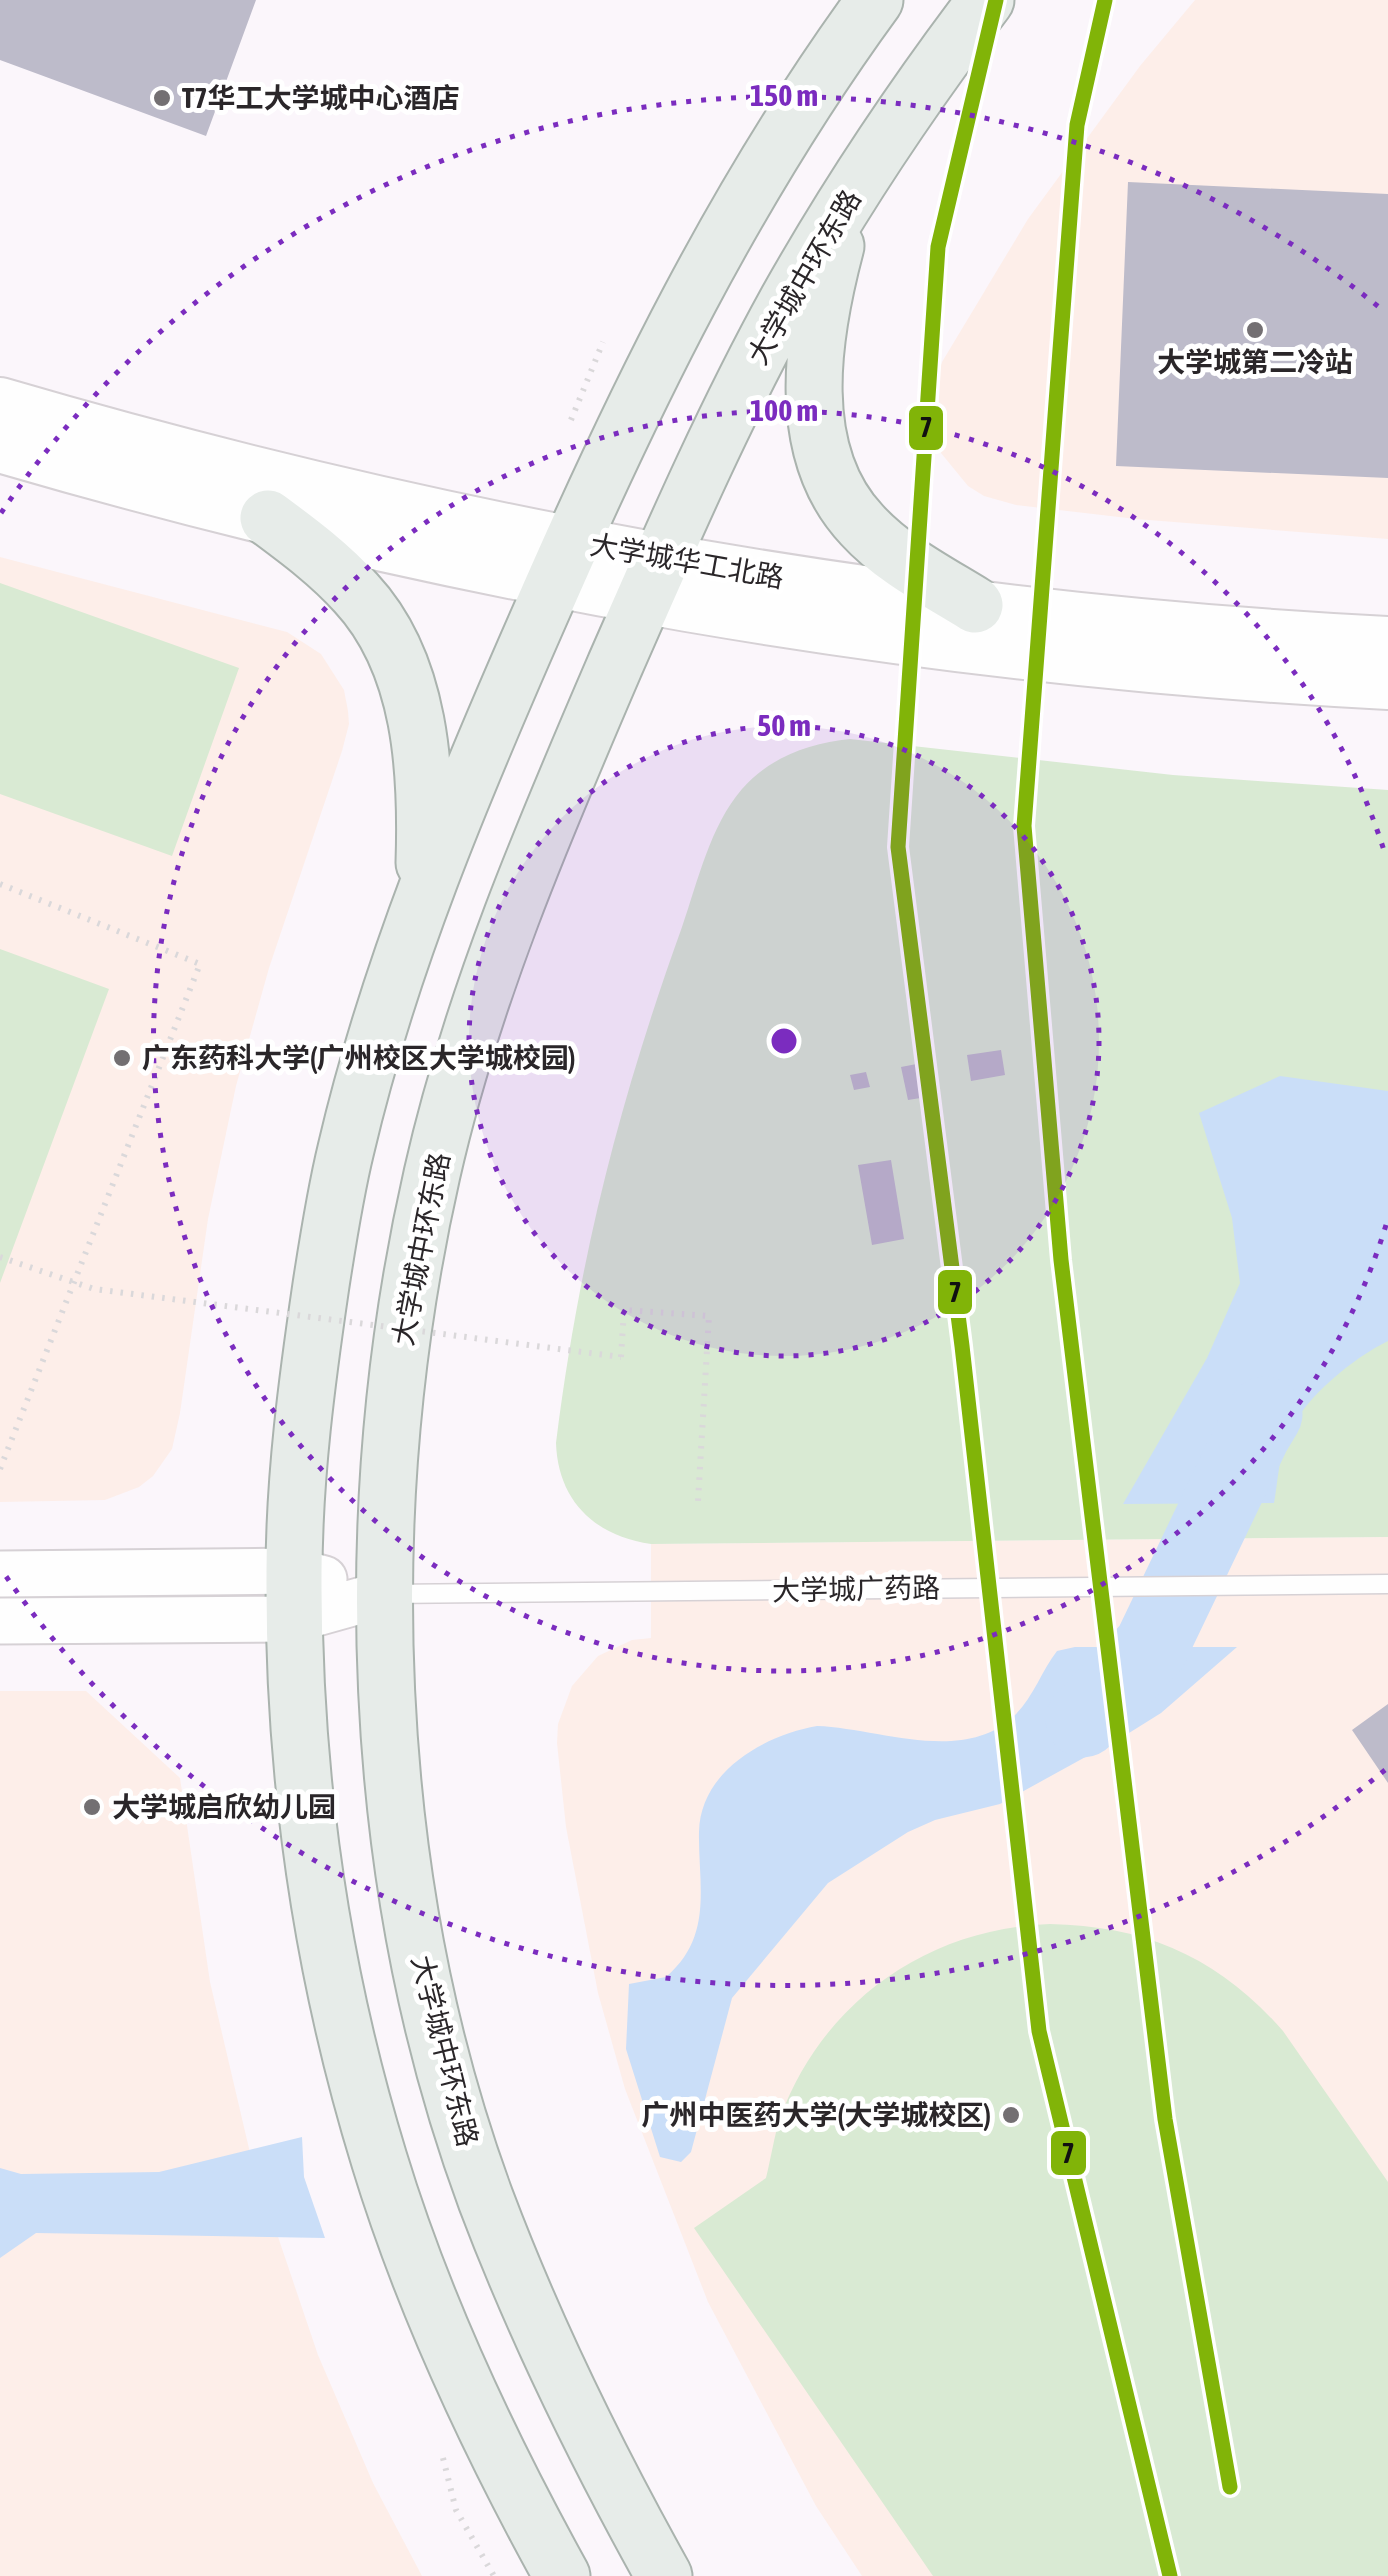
<svg xmlns="http://www.w3.org/2000/svg" width="1388" height="2576" viewBox="0 0 1388 2576" font-family="'Asap Condensed','Noto Sans SC',sans-serif">
<style>
.education{fill:#fdeee9}
.green{fill:#d9ead3}
.water{fill:#cadef8}
.lines{fill:none;stroke-linecap:round;stroke-linejoin:round}
.river{stroke:#cadef8;stroke-width:75}
.building{fill:#bdbbca}
.service-casing{stroke:#d6d1d5;stroke-width:21}
.tertiary-casing{stroke:#d6d1d5;stroke-width:49}
.secondary-casing{stroke:#d6d1d5;stroke-width:54}
.primary-casing{stroke:#aab3ae;stroke-width:59}
.path{stroke:#dad8da;stroke-width:6;stroke-dasharray:2.5 8;stroke-linecap:butt}
.service{stroke:#fefefe;stroke-width:18}
.tertiary{stroke:#fefefe;stroke-width:45}
.secondary{stroke:#fefefe;stroke-width:50}
.primary{stroke:#e7ece9;stroke-width:55}
.path-bridge{stroke:#dad8da;stroke-width:6;stroke-dasharray:2.5 8;stroke-linecap:butt}
.metro-1-casing{stroke:#fff;stroke-width:22}
.metro-1{stroke:#81b408;stroke-width:15}
.ring{fill:none;stroke:#7b2cbf;stroke-width:5;stroke-dasharray:5 10}
.poi-dot{fill:#736f72;stroke:#fff;stroke-width:4}
.labels{text-anchor:middle;dominant-baseline:central;stroke-width:10;stroke-linejoin:round;paint-order:stroke}
.poi-label{font-size:28px;font-weight:bold;fill:#2a2629;stroke:#fff;text-anchor:start}
.street-label{font-size:28px;fill:#2a2629;stroke:#fff}
.centre{fill:#7b2cbf;stroke:#fff;stroke-width:5}
.ring-label{font-size:30px;text-anchor:middle;font-weight:bold;fill:#7b2cbf;stroke:#fff;stroke-width:10;stroke-linejoin:round;paint-order:stroke}
.line-badge{stroke:#fff;stroke-width:4}
.pale-badge-label{font-size:28px;text-anchor:middle;font-weight:bold;fill:#111}
</style>
<rect width="100%" height="100%" fill="#fbf6fb"/>
<path class="education" d="M1195 0H1388V539L1136 519 1016 505 984 496 968 486 941 453 933 432 934 387 942 362 1028 219 1140 66Z
M0 557 287 632 321 654 344 690 348 711 349 724 342 751 269 968 236 1086 208 1219 180 1413 172 1449 153 1476 139 1487 105 1500 0 1502Z
M1388 1537V2576H862L816 2506 708 2302 625 2089 598 1993 566 1827 557 1743 558 1724 572 1686 598 1656 632 1640 651 1638V1544Z
M0 1691H86L180 1778 210 1982 251 2157 318 2355 373 2483 422 2576H0Z"/>
<path class="green" d="M0 583 239 668 172 856 0 794Z
M850 739 1173 775 1388 790V1537L651 1544C595 1536 558 1501 556 1443 579 1259 619 1102 682 927 698 881 710 826 742 789 770 757 810 743 850 739Z
M0 949 109 989 0 1283Z
M1050 1924C1147 1926 1219 1958 1283 2031L1388 2182V2576H933L694 2228 766 2178C771 2158 774 2137 780 2118 823 2001 928 1928 1050 1924Z"/>
<path class="water" d="M1280 1076 1388 1091V1341C1353 1358 1307 1396 1289 1432 1279 1452 1278 1482 1274 1503L1123 1504 1207 1358 1240 1283 1232 1218 1199 1113Z
M1075 1647H1237L1161 1713 1129 1733 1000 1804 935 1820 908 1832 828 1883 732 1998 691 2152 681 2162 660 2157 626 2049 629 1984 666 1977C714 1936 698 1885 699 1832 700 1771 765 1735 817 1726 878 1728 963 1765 1014 1716 1033 1698 1041 1672 1057 1651Z
M302 2137 304 2177 325 2238 36 2233 0 2258V2168L21 2174 159 2172Z"/>
<g class="lines">
<path class="river" d="M1083 1720 1151 1647 1253 1434 1265 1414"/>
</g>
<path class="building" d="M0 0H256L206 136 0 60Z
M1128 182 1388 194V478L1116 466Z
M1001 1050 1005 1075 971 1081 967 1055Z
M927 1062 933 1096 908 1100 901 1067Z
M866 1072 870 1087 854 1090 850 1075Z
M891 1160 904 1239 872 1245 858 1165Z
M1388 1704V1783L1352 1730Z"/>
<g class="lines">
<g class="service-casing">
<path id="service" d="M389 1594 1388 1584"/>
</g>
<g class="tertiary-casing">
<path id="tertiary" d="M0 1574 294 1571 324 1579
M0 1621 295 1619 384 1594"/>
</g>
<g class="secondary-casing">
<path id="secondary" d="M0 403C451 535 919 618 1388 642
M0 447C450 579 920 660 1388 684"/>
</g>
<g class="primary-casing">
<path id="primary" d="M836 246C812 336 793 452 862 525 893 559 936 581 975 605
M268 518C299 541 330 564 356 593 422 664 427 772 424 863
M562 2576C489 2444 423 2304 379 2159 321 1970 293 1771 294 1574 294 1477 307 1380 321 1285 328 1240 335 1194 346 1149 389 965 463 790 539 617 634 399 734 193 875 0
M664 2576C596 2454 535 2330 486 2200 368 1881 357 1504 432 1174 472 997 544 830 615 665 669 542 722 419 787 301 846 196 913 96 986 0"/>
</g>
<path class="path" d="M571 420 603 342
M0 884 200 964 0 1469
M621 1357 624 1310 709 1316 698 1501
M443 2458 456 2510 494 2576"/>
<use href="#service" class="service"/>
<use href="#tertiary" class="tertiary"/>
<use href="#secondary" class="secondary"/>
<use href="#primary" class="primary"/>
<path class="path-bridge" d="M0 1257 94 1289 621 1357"/>
<g class="metro-1-casing">
<path id="metro-1" d="M996 0 938 247 898 847 962 1346 1039 2031 1170 2576
M1105 0 1077 125 1024 826 1061 1260 1165 2119 1230 2487"/>
</g>
<use href="#metro-1" class="metro-1"/>
</g>
<circle cx="784" cy="1041" r="315" fill="#7b2cbf" fill-opacity=".12"/>
<g class="ring">
<circle cx="784" cy="1041" r="315"/>
<path d="M1386 1225A630 630 0 1 1 1386 857"/>
<path d="M1385 1770A945 945 0 0 1 1 1569M1 513A945 945 0 0 1 1385 312"/>
</g>
<g class="poi-dot">
<circle cx="162" cy="98" r="10"/>
<circle cx="1255" cy="330" r="10"/>
<circle cx="122" cy="1058" r="10"/>
<circle cx="92" cy="1807" r="10"/>
<circle cx="1011" cy="2115" r="10"/>
</g>
<g class="labels">
<g class="poi-label">
<text x="182" y="98">T7华工大学城中心酒店</text>
<text x="1255" y="362" text-anchor="middle">大学城第二冷站</text>
<text x="142" y="1058">广东药科大学(广州校区大学城校园)</text>
<text x="112" y="1807">大学城启欣幼儿园</text>
<text x="991" y="2115" text-anchor="end">广州中医药大学(大学城校区)</text>
</g>
<g class="street-label">
<text transform="translate(804 277) rotate(-60)">大学城中环东路</text>
<text transform="translate(687 561) rotate(10)">大学城华工北路</text>
<text transform="translate(421 1249) rotate(-79)">大学城中环东路</text>
<text transform="translate(856 1589) rotate(-1)">大学城广药路</text>
<text transform="translate(445 2051) rotate(76)">大学城中环东路</text>
</g>
</g>
<circle cx="784" cy="1041" r="15" class="centre"/>
<g class="ring-label">
<text x="784" y="106">150 m</text>
<text x="784" y="421">100 m</text>
<text x="784" y="736">50 m</text>
</g>
<g class="line-badge">
<rect x="907" y="404" width="38" height="48" rx="10" fill="#81b408"/>
<rect x="936" y="1268" width="38" height="48" rx="10" fill="#81b408"/>
<rect x="1049" y="2129" width="39" height="48" rx="10" fill="#81b408"/>
</g>
<g class="pale-badge-label">
<text x="926" y="437">7</text>
<text x="955" y="1302">7</text>
<text x="1068" y="2163">7</text>
</g>
</svg>
